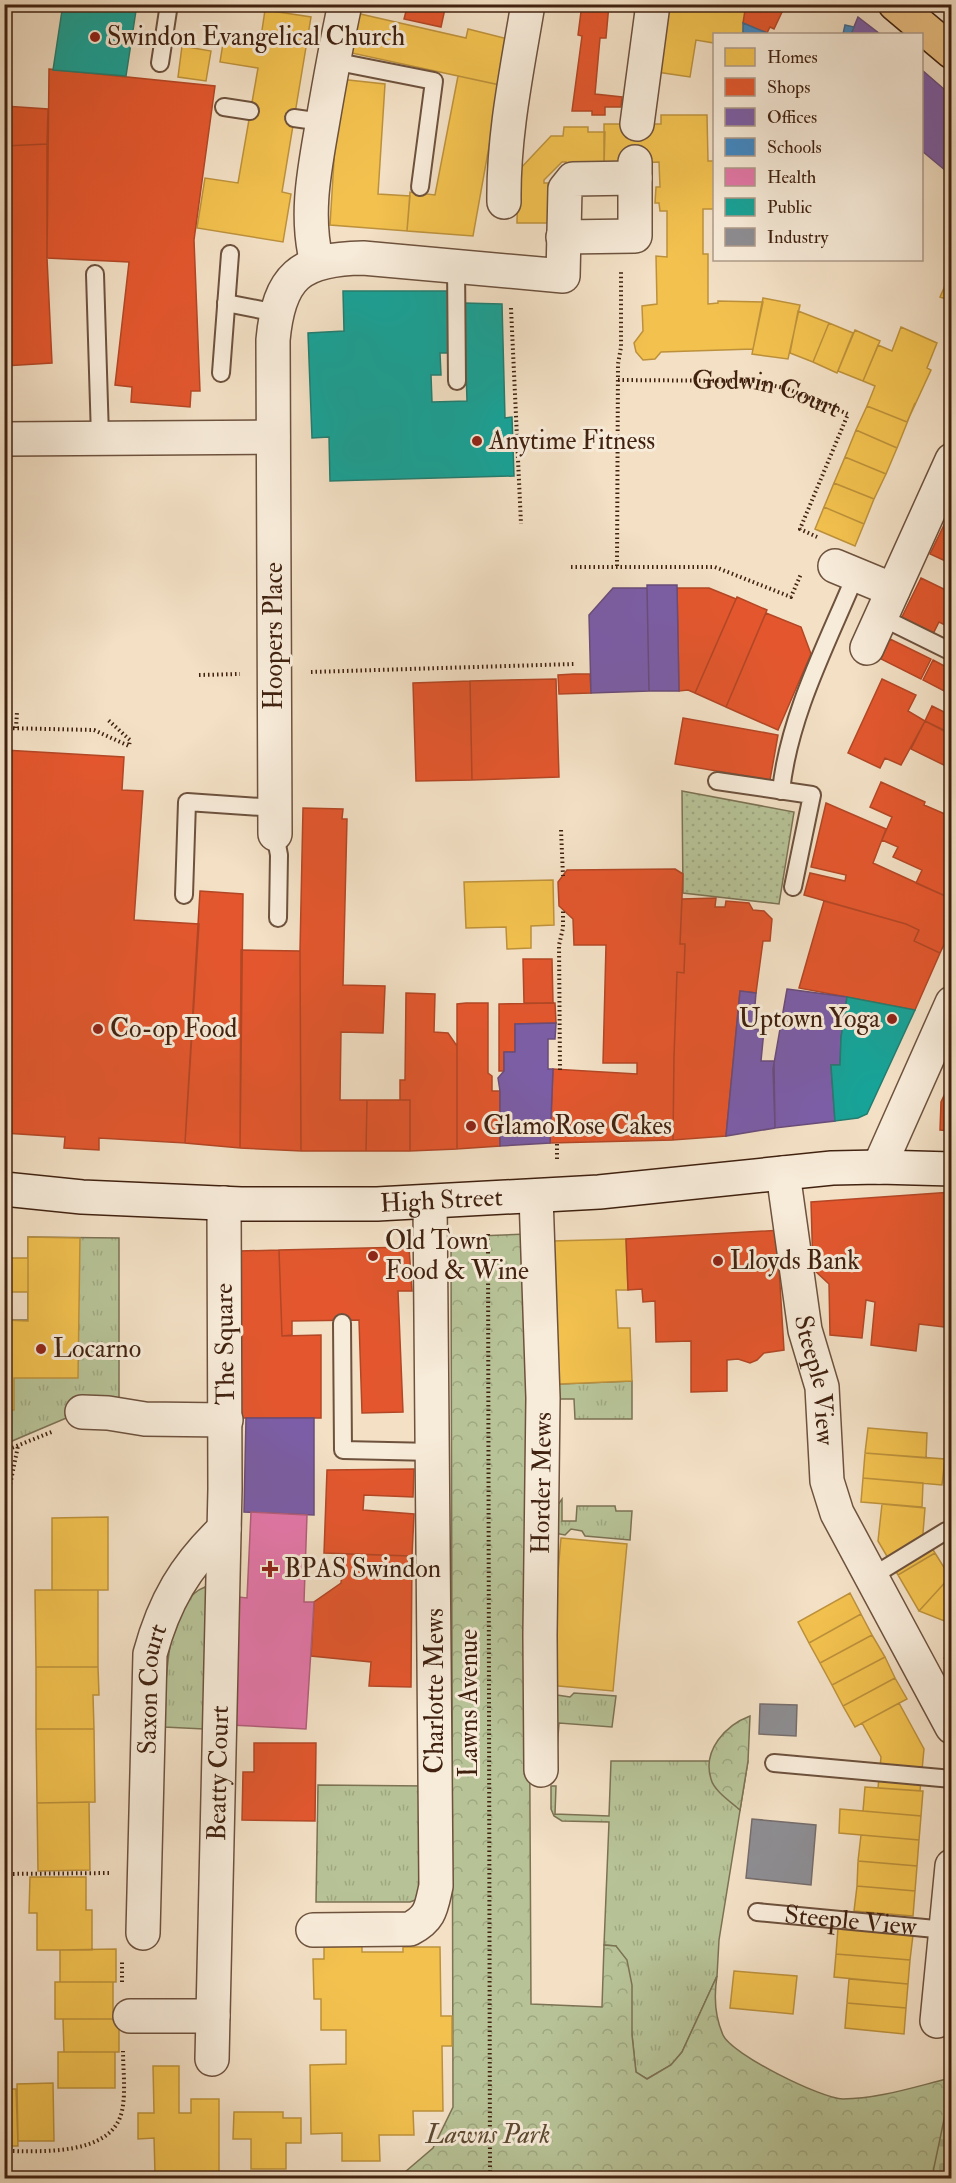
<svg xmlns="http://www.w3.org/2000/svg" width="956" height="2183" viewBox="0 0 956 2183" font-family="'IM FELL Double Pica',serif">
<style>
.grass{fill:url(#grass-tufts);stroke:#7c7254;stroke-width:1.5}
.forest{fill:url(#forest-crowns);stroke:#7c7254;stroke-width:1.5}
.cemetery{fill:url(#cemetery-stones);stroke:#7c7254;stroke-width:1.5}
.garden{fill:url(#garden-dots);stroke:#7c7254;stroke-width:1.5}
.homes{fill:#f2c14e;stroke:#bd913b;stroke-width:1.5}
.shops{fill:#e4572e;stroke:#b34725;stroke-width:1.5}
.offices{fill:#7b5ea7;stroke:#6a4c7a;stroke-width:1.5}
.schools{fill:#3f88c5;stroke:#40698f;stroke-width:1.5}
.health{fill:#e377a8;stroke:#b25e7a;stroke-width:1.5}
.public{fill:#17a398;stroke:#247c6f;stroke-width:1.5}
.industry{fill:#8d8d92;stroke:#766d6b;stroke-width:1.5}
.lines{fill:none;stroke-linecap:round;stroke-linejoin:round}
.lane-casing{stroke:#6e523d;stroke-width:20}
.street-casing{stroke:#6e523d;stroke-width:36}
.secondary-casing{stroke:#412210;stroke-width:36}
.primary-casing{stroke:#412210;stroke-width:36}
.path{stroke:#412210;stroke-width:4;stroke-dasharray:1.5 3;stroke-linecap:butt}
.lane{stroke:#f7ebd9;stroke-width:16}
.street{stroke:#f7ebd9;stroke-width:33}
.secondary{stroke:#f7ebd9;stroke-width:33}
.primary{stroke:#eac082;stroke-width:33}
.poi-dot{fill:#8f2418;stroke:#f7ebd9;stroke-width:2}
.labels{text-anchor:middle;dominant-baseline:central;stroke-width:6;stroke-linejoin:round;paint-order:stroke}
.poi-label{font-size:26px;fill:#412210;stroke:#f7ebd9;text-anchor:start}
.street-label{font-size:26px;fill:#412210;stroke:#f7ebd9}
.park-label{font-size:26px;font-style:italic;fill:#5e4a32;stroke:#f7ebd9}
</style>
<defs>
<pattern id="grass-tufts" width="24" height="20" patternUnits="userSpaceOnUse" patternTransform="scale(1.5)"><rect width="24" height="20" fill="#b7c397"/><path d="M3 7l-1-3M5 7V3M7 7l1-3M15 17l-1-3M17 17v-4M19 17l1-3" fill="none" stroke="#9fa781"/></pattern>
<pattern id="forest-crowns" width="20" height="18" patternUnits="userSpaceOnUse" patternTransform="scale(1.5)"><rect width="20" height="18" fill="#b7c397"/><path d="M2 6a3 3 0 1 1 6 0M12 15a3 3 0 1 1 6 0" fill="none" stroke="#9fa781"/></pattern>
<pattern id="cemetery-stones" width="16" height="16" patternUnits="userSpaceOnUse" patternTransform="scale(1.5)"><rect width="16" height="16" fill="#b7c397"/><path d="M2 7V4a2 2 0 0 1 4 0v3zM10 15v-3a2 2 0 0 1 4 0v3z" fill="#9fa781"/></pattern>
<pattern id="garden-dots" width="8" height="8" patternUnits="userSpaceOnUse" patternTransform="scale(1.5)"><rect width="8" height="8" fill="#b7c397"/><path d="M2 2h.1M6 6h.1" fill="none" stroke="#9fa781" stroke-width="1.8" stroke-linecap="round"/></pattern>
</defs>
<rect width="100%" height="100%" fill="#f3e0c5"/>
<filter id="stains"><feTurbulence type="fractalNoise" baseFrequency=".00333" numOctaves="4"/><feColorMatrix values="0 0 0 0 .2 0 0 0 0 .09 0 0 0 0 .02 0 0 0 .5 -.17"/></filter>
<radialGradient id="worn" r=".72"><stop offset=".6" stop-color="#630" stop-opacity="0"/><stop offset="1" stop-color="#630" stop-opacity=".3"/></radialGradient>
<path class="grass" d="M28 1237 119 1238V1406L71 1416 5 1444V1320H28Z
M632 1381V1419H575L574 1399H560L559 1384Z
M562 1499V1521H576L577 1506H615L616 1511H632L630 1540 585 1536 582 1531 571 1529 565 1535 554 1533 557 1506Z
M205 1587 208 1595 204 1729 164 1727C166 1690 163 1603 205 1587Z
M554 1690 557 1695 570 1697 574 1693 616 1696 612 1727 559 1723 557 1750Z
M611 1761H748L719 1940 717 1976 682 2052 671 2065 647 2079 636 2073 632 2035 616 1946 604 1945 609 1822 562 1821 554 1816 551 1809V1786H556L555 1814 609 1816Z
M318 1785 427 1786 421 1898 410 1902H316Z"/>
<path class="forest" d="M527 1234 531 2004 602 2007 604 1945 616 1946 627 1960 632 1985V2035L636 2072 647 2079 671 2065 682 2052 717 1976C714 1995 715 2017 723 2035 731 2054 822 2099 843 2099 879 2099 917 2086 951 2078V2104L947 2110 951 2111V2178H398L433 2148 453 2107 451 1237Z
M750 1716 748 1761 740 1810C731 1802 714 1791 711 1779 702 1750 726 1725 750 1716Z
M5 2174 126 2178H5Z"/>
<path class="cemetery" d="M951 2104V2173L933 2172 946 2110Z"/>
<path class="garden" d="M682 791 794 812 779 904 683 893Z"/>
<path class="homes" d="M668 4H746L743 34H714V43L696 40 690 77 657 72Z
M265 10 311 17 282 192 291 194 283 242 197 228 205 178 238 183 258 68 220 62 225 31 261 37Z
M356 13 466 38 468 29 508 39 500 85 347 52Z
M182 46 211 51 206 81 178 77Z
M458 76 500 85 473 236 407 231 410 192 435 195Z
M339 79 385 84 378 194 410 196 407 231 330 225Z
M661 115H707L708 161H714V209H703V254H708V304L718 303V301L763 302 753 349 661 352 655 359 643 360 636 352 634 343 643 331 642 306 657 304 656 256 667 257V211H660L659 203H655L656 187H660L659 162 604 164V124H661Z
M564 127H588V132H605L604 164 565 165 566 162H562L544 180V183H548V189H556L549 223H517L518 171 551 136H563Z
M952 270V301L940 297Z
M763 298 800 305 788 359 752 354Z
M798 311 829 323 813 362 790 353Z
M829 323 853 333 837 373 813 362Z
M901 327 937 343 927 368 931 370 907 422 867 406 875 386 863 381 878 345 892 351Z
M855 330 880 341 863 381 838 371Z
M915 403 897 448 856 430 867 406 907 422Z
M856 430 897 448 886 474 845 457Z
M845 457 886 474 874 499 834 483Z
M834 483 874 499 864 524 824 507Z
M824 507 864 524 855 546 815 529Z
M553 880 554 925 531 926V948L507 949 506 927 466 928 464 882Z
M28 1237 80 1238 78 1378H14V1410H4V1320L28 1321Z
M626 1239 628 1290H616L618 1328H630L632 1381 559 1384 553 1241Z
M4 1258H28V1292H4Z
M868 1428 927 1433 926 1458 865 1453Z
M865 1453 945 1459 942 1485 863 1478Z
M863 1478 923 1483 922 1507 861 1502Z
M882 1504 925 1508 923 1533 935 1553 898 1575 878 1541Z
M108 1517V1590H52V1518Z
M561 1538 627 1544 613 1691 548 1685Z
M935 1553 950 1577 919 1611 898 1575Z
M950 1577H952V1624L919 1611Z
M35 1590H98V1667H36Z
M850 1593 861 1614 809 1643 798 1622Z
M861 1614 872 1635 820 1663 809 1643Z
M872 1635 885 1657 832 1685 820 1663Z
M952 1641V1661L944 1658Z
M885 1657 895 1678 843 1706 832 1685Z
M36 1667H98L99 1695H93L94 1729H36Z
M895 1678 907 1699 855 1727 843 1706Z
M899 1703 924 1749 920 1791 878 1788 881 1757 862 1723Z
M36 1729H94L95 1802 37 1803Z
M865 1787 923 1791 921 1816 863 1811Z
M89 1802 90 1870 38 1871 37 1803Z
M840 1809 921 1816 919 1840 839 1833Z
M861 1835 919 1840 917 1866 858 1861Z
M858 1861 917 1866 915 1891 857 1886Z
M30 1877H86V1910H92V1950H37V1913H29Z
M857 1886 915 1891 913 1916 854 1911Z
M838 1928 913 1935 910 1960 836 1954Z
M362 1946V1952H403V1947H440L441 2016H452V2046H442L443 2111H413L414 2135H379L380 2161H342V2133L311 2134 310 2065 346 2064V2030H321V1999H314L313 1959H324V1947Z
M116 1949V1982H60V1950Z
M836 1954 910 1960 908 1984 834 1977Z
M734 1971 797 1976 793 2014 730 2008Z
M849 1979 908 1984 906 2008 847 2003Z
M55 1982H113V2019H55Z
M847 2003 906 2008 904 2034 845 2028Z
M63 2019H119V2052H64Z
M58 2052H115V2088H58Z
M153 2066H179V2113H191V2099H219V2174H155L154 2138 138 2139V2113H154Z
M53 2083 54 2141H18L17 2084Z
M4 2089H16L18 2146H4Z
M234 2112H283V2118H301V2143H286V2169H251V2139H233Z"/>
<path class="shops" d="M408 4H446L441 27 404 19Z
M582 4H609L606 38H600L595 94 622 97 621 107H605V115H592V111H572L582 36 578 35Z
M746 4H779L777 9 782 12 774 29 770 27 767 33 743 23Z
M49 69 215 86 194 240 200 391H191L190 407 131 402 132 387 115 385 129 262 47 258Z
M4 106 48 109 47 144 4 146Z
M47 144V258L52 363 4 366V146Z
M952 508V527L945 523Z
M945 523 952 527V564L930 554Z
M921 578 952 593V617L947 626 939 622 933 634 899 623Z
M677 588H709L736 599 695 693 688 690 679 691Z
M737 597 767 610 726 707 695 693Z
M766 613 801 627 811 654 778 730 726 707Z
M890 639 931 659 921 679 881 659Z
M933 660 952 670V695L923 680Z
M574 674H590L591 693 559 694 558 675Z
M556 679 559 777 472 780 470 681Z
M882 679 916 695 908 711 925 721 901 765 885 758 880 768 848 753Z
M470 681 472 780 416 781 413 683Z
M932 706 952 716V734L925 721Z
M683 718 778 735 770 780 675 764Z
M925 721 952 735V769L911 749Z
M4 750 124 757 122 790 143 791 134 920 199 924 185 1143 99 1138V1150L64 1148 65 1137 4 1133Z
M952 780V796L945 793Z
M881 782 925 802 924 805 952 817V899L916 883 922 870 893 857 898 847 882 840 892 817 870 807Z
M952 800V817L945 814Z
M826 803 886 829 873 863 952 899V928L940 953 914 941 919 930 906 924 804 895 810 873 845 881 846 875 811 867Z
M303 808 343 809 342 819H347L343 985 385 986 383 1033 341 1032 340 1100H367L366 1151H301L300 951Z
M675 869 683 874 680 944H685L684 973 677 972 674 1057 673 1140 550 1143 553 1069 637 1074V1063H603L606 945H574L573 919 559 906 558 882 567 870Z
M200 891 243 894 240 1148 185 1143Z
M716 898 715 907H725L726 901 749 903 753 910 764 911 772 919 770 941H763L756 993 740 991 726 1136 673 1140 674 1057 677 972 684 973 685 944H680L682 899Z
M824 901 906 924 919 930 914 941 940 953 915 1010 799 988Z
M241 950 300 951 301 1151 240 1148Z
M523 959H552L553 1003H524Z
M406 993 435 994 434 1032 448 1033 457 1046V1149L410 1151V1100H400V1080H405Z
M466 1003H488V1073L492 1076V1091H500V1146L457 1149V1004Z
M555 1003 556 1023 515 1024V1052H504V1071H499V1004Z
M952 1079V1131L940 1130 941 1102Z
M367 1100H410V1151H366Z
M952 1192V1328L919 1324 916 1351 871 1345 875 1302 866 1300 862 1338 830 1335 829 1284 813 1269 811 1202Z
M782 1230 778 1252 784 1350 764 1353 757 1360 750 1363 738 1359 727 1360V1391L691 1392V1341L656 1342 655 1301 643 1302 642 1289 628 1290 626 1239Z
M409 1247 412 1291H398L403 1412 362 1413 359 1320 292 1321V1335L282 1336 279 1250Z
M279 1250 282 1336 321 1335V1418H240V1251Z
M414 1469 413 1497 364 1495 363 1510 414 1514 412 1556 324 1553 327 1470Z
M344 1554 412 1556 411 1687 369 1686 371 1662 311 1656 314 1602 341 1583Z
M254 1743H316L315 1821 242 1820 243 1772H254Z"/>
<path class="offices" d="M858 17 880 34H851Z
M922 70 952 96V176L922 151Z
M647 585H677L679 691H649Z
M613 588H647L649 691 591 693 589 615Z
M787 989 847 997 841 1038 840 1065H831L835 1121 775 1128 773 1069Z
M740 991 756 993 753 1029 764 1030 761 1061H774L775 1128 726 1136Z
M556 1023 555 1039H548V1069H553L550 1143 500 1146V1091L498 1078 504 1071V1052H515V1024Z
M246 1418H314V1515L244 1512Z"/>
<path class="schools" d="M743 23 767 33V34H743Z
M845 25 854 27 851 34H843Z"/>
<path class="health" d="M251 1512 307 1515 304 1602H314L306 1729 230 1725 239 1597 247 1598Z"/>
<path class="public" d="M63 4H137L126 76 53 70Z
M343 291H448L451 353H440L441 375H431L432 402 467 401 464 303 502 304 505 418 512 417 514 476 330 481 329 437 312 438 308 333 344 331Z
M847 997 915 1010 867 1114 858 1118 835 1121 831 1065H840L841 1038Z"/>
<path class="industry" d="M760 1704 797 1705 796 1736 759 1734Z
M752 1819 816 1825 811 1885 746 1878Z"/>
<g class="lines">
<g class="lane-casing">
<g id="lane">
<path d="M333 61 434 81 420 187"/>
<path d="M160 63 169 4"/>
<path d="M224 107 250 111"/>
<path d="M294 118 322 122"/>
<path d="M456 266 457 381"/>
<path d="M95 274 100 437"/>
<path d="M226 303 277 313"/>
<path d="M221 373 230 254"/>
<path d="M881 617 952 652"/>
<path d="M717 781 812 795 793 887"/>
<path d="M781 791C789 715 827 644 856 574"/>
<path d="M275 834 279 855 278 918"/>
<path d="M184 895 187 802 275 808"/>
<path d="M342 1323 343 1450 434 1452"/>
<path d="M871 1577 946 1531 952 1530"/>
<path d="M774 1763 952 1779"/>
<path id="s2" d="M757 1912 946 1930"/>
</g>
</g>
<g class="street-casing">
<g id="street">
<path d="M637 124 653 4"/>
<path d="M504 202C503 136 517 70 528 4"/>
<path d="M563 237 635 236V162"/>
<path d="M317 263C305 217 314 172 322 126 329 85 336 45 345 4"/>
<path d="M4 439 273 437"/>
<path d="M835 566 893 590"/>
<path d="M867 648 952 460"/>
<path d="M275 834 273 340C279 276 300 259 363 258L563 276 565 189 573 179 635 178"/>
<path d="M879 1167 952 1003"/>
<path id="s3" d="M783 1173 805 1330 822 1387 827 1481 837 1513 952 1727"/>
<path d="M536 1196 543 1398 540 1635 541 1770"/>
<path d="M82 1412 108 1413 145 1419 226 1420"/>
<path d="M313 1930 410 1929C431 1918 431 1908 436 1886L430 1202"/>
<path id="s4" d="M143 1933 150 1654C164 1602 185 1566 224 1529"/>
<path d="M130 2016H213"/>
<path d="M937 2021 952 1866"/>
<path id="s5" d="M212 2059 225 1489 224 1203"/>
</g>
</g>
<g class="secondary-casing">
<g id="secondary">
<path id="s6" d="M4 1189 82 1197 241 1204H377L599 1192 832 1168 879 1167 952 1169"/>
</g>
</g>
<g class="primary-casing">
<path id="primary" d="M895 4 952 52"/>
</g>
<g class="path">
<path d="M511 308 521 524"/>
<path id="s1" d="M618 380 754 381 788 389 848 414 800 529 817 537"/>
<path d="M617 566 618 364 621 347V271"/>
<path d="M571 567H715L791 597 801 574"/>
<path d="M311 672 574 664"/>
<path d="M199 675 240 674"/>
<path d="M4 728 94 730 129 746 130 740 107 719"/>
<path d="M16 728 17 712"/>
<path d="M561 830 563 876"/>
<path d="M560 1070 559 945 563 928V910"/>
<path d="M557 1159V1141"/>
<path d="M488 1234 490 2178"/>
<path d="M4 1451 54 1431"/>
<path d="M4 1533 8 1495 18 1446"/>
<path d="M4 1874 111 1873"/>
<path d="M122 1982V1960"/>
<path d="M4 2151C39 2151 112 2157 122 2111 126 2092 123 2070 123 2051"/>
</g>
<use href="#lane" class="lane"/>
<use href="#street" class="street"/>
<use href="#secondary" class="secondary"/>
<use href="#primary" class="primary"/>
</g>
<g class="poi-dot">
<circle cx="95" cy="37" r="6"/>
<circle cx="477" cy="441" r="6"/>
<circle cx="892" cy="1019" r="6"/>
<circle cx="98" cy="1029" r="6"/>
<circle cx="471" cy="1126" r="6"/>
<circle cx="373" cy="1256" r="6"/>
<circle cx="718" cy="1261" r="6"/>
<circle cx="41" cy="1349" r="6"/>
<path d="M267 1560h6v6h6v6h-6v6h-6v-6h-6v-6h6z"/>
</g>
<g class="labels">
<g class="poi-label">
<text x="107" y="37">Swindon Evangelical Church</text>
<text x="489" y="441">Anytime Fitness</text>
<text x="880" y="1019" text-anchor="end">Uptown Yoga</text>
<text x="110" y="1029">Co-op Food</text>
<text x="483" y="1126">GlamoRose Cakes</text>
<text x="385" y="1241">Old Town<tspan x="385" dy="30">Food &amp; Wine</tspan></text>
<text x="730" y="1261">Lloyds Bank</text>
<text x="53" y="1349">Locarno</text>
<text x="284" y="1569">BPAS Swindon</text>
</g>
<g class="street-label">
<text stroke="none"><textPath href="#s1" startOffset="150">Godwin Court</textPath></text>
<text transform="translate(274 636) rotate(-90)">Hoopers Place</text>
<text stroke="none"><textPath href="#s6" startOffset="438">High Street</textPath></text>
<text transform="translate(225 1344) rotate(-91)">The Square</text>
<text stroke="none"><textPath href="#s3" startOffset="210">Steeple View</textPath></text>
<text transform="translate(542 1483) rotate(-89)">Horder Mews</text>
<text stroke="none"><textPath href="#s4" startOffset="244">Saxon Court</textPath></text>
<text transform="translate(435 1691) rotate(-90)">Charlotte Mews</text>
<text transform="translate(469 1703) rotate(-90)">Lawns Avenue</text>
<text stroke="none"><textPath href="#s5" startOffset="286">Beatty Court</textPath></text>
<text stroke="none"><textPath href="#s2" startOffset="94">Steeple View</textPath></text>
</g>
<g class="park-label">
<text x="488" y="2135">Lawns Park</text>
</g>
</g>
<rect width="956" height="2183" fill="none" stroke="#f3e0c5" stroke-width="24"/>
<rect x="6" y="6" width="944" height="2171" fill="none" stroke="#412210" stroke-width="3"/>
<rect x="12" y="12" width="932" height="2159" fill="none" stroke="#412210" stroke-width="1.5"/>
<rect x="713" y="33" width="210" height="228" fill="#f7ebd9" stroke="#ae9b89" stroke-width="1.5"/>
<rect x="725" y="48" width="30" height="18" fill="#f2c14e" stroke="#ae9b89" stroke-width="1.5"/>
<text x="767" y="63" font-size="18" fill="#412210">Homes</text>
<rect x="725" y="78" width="30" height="18" fill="#e4572e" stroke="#ae9b89" stroke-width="1.5"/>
<text x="767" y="93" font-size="18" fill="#412210">Shops</text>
<rect x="725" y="108" width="30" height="18" fill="#7b5ea7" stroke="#ae9b89" stroke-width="1.5"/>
<text x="767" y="123" font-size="18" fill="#412210">Offices</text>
<rect x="725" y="138" width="30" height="18" fill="#3f88c5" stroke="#ae9b89" stroke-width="1.5"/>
<text x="767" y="153" font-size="18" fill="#412210">Schools</text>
<rect x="725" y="168" width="30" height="18" fill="#e377a8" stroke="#ae9b89" stroke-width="1.5"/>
<text x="767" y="183" font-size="18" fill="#412210">Health</text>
<rect x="725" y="198" width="30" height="18" fill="#17a398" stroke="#ae9b89" stroke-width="1.5"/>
<text x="767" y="213" font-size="18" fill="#412210">Public</text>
<rect x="725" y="228" width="30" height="18" fill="#8d8d92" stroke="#ae9b89" stroke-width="1.5"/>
<text x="767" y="243" font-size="18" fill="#412210">Industry</text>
<rect width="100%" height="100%" filter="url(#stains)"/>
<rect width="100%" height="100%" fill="url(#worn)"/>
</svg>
